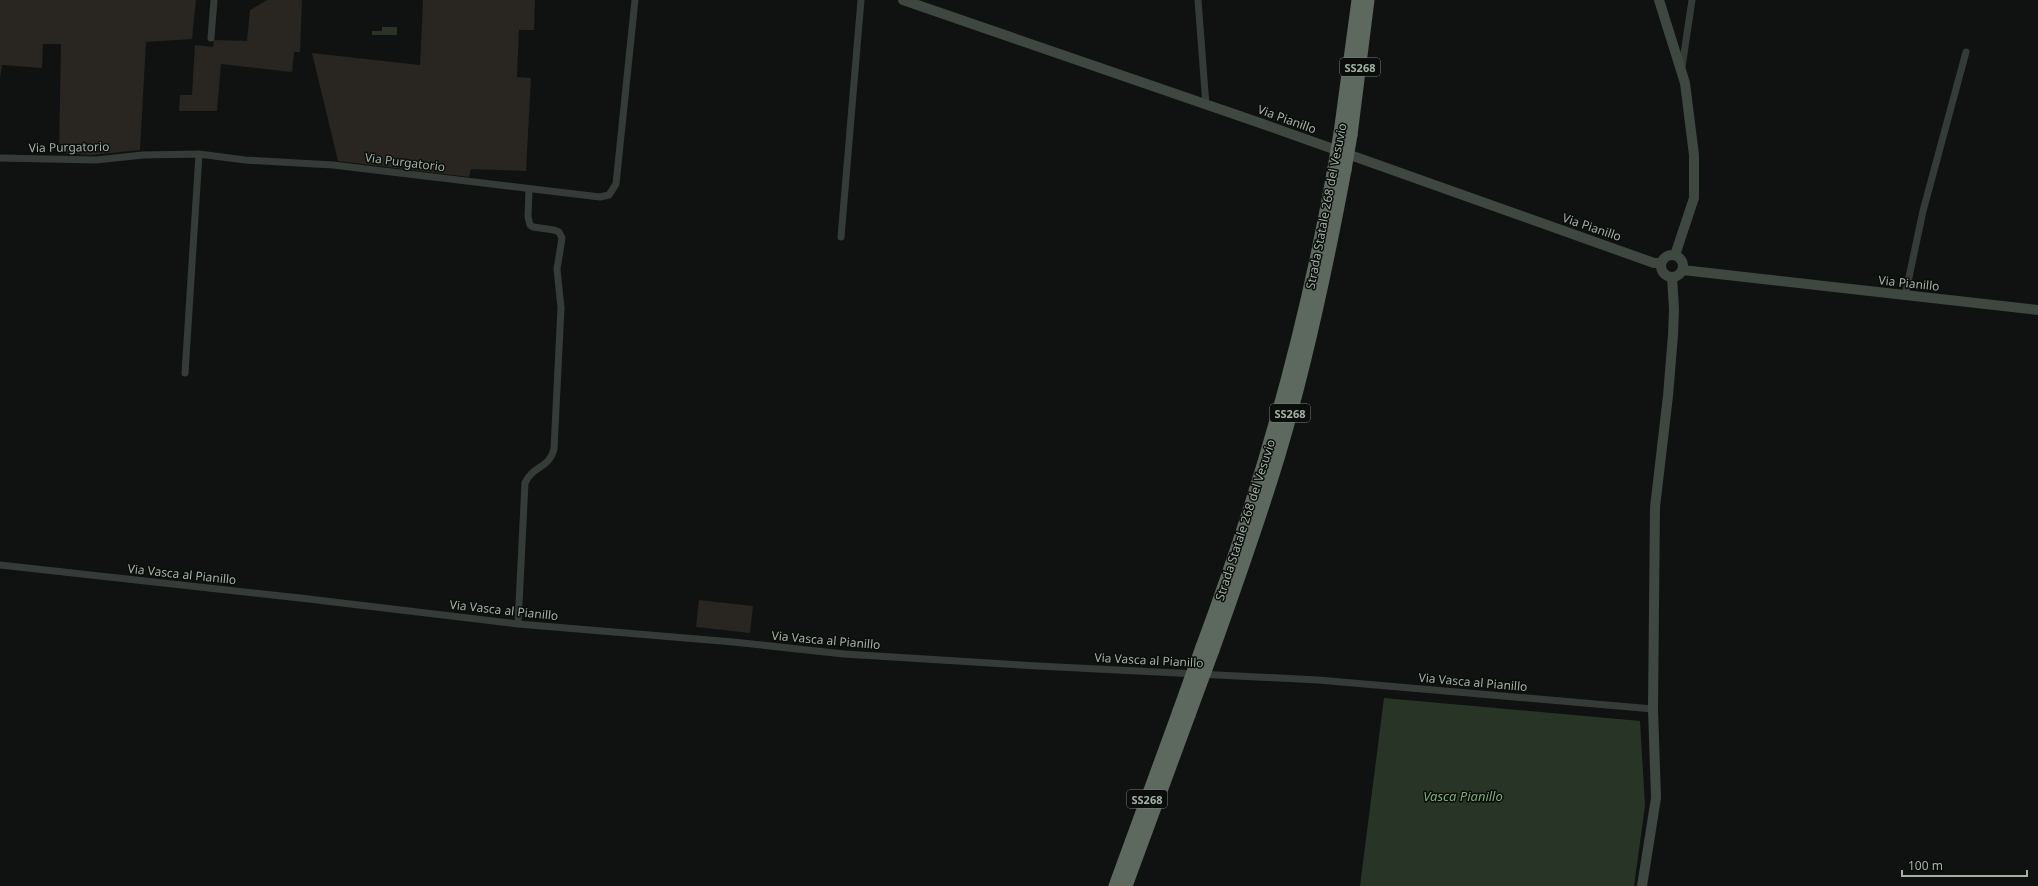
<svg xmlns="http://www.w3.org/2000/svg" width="2038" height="886" viewBox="0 0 2038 886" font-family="'Noto Sans',sans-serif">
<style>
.green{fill:#292520}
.water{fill:#283526}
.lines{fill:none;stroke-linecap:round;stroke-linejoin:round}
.street{stroke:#353c37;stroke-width:7}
.secondary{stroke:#3f4741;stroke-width:10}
.highway{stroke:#5d685f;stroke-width:13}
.highway-bridge{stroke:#5d685f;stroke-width:13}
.labels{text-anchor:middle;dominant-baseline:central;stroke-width:3;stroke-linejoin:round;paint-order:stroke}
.shield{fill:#0b0c0c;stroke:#748176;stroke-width:1}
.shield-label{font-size:11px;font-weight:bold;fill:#a1b3a3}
.street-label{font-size:12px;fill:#a1b3a3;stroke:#0b0c0c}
.water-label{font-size:13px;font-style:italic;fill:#7bb076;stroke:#0b0c0c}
</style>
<rect width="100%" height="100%" fill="#101211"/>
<path class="green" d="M0 0H196L192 39 146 42 140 150 91 155 59 153 61 44H43L42 68 2 65 0 79Z
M267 0H302L300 52H294L292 72 221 64 217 111H179L180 95H192L195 45 213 47 214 40 247 41 250 10Z
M423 0H535L534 30H519L517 77 531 78 526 171 471 169 469 177 338 161 312 53 420 65Z
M699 600 753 606 750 633 696 627Z"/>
<path class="water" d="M382 27H397V35H372V31H382Z
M1384 698 1640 721 1645 806 1634 886H1360Z"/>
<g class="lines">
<path class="street" d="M1198 0 1206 105
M211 38 214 0
M1682 67 1692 0
M0 158 96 160 143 155 199 154 245 160 333 165 600 197 609 195 616 184 635 0
M841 237 861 0
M1905 296 1923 211 1966 52
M185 373 199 154
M0 565 300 598 518 624 733 642 844 654 1038 666 1318 680 1653 709
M518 624 525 483C533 465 549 469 554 449L561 308 557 269 562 238 559 232 554 230 533 227 530 225 528 217 529 189"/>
<path class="secondary" d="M903 0 1263 124 1654 263H1661
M1659 0 1685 83 1694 155V198L1675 255
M1661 266a11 11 0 1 1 22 0a11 11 0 1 1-22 0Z
M1683 270 2038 310
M1642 886 1656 798 1653 709 1655 507 1668 396 1673 335 1674 309 1672 277"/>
<path class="highway" d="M1340 133 1358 0
M1351 135 1368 0
M1202 647C1260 491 1305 332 1334 168
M1213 650C1236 586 1259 521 1279 455 1307 362 1327 266 1345 170
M1115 886 1179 711
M1126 886 1189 715"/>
<path class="highway-bridge" d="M1334 168 1340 133
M1345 170 1351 135
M1179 711 1202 647
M1189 715 1213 650"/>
</g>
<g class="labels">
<g class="shield">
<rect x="1340" y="58" width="40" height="18" rx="3"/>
<rect x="1270" y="404" width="40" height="18" rx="3"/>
<rect x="1127" y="790" width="40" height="18" rx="3"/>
</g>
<g class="shield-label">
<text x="1360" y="67">SS268</text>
<text x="1290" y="413">SS268</text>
<text x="1147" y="799">SS268</text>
</g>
<g class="street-label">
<text transform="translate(1287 119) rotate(20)">Via Pianillo</text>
<text transform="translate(69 147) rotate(-1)">Via Purgatorio</text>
<text transform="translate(405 162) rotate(7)">Via Purgatorio</text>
<text transform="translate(1326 206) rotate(-79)">Strada Statale 268 del Vesuvio</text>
<text transform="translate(1592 227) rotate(19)">Via Pianillo</text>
<text transform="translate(1909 283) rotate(6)">Via Pianillo</text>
<text transform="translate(1245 520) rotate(-72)">Strada Statale 268 del Vesuvio</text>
<text transform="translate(182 574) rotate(6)">Via Vasca al Pianillo</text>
<text transform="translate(504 610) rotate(6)">Via Vasca al Pianillo</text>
<text transform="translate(826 640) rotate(5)">Via Vasca al Pianillo</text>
<text transform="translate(1149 660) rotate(3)">Via Vasca al Pianillo</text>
<text transform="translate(1473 682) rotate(5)">Via Vasca al Pianillo</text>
</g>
<g class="water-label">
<text x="1463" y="796">Vasca Pianillo</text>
</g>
</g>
<path d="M1902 870v6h125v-6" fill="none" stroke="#a1b3a3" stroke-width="2"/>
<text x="1908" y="870" font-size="12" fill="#a1b3a3" stroke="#0b0c0c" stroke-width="3" paint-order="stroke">100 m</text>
</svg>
